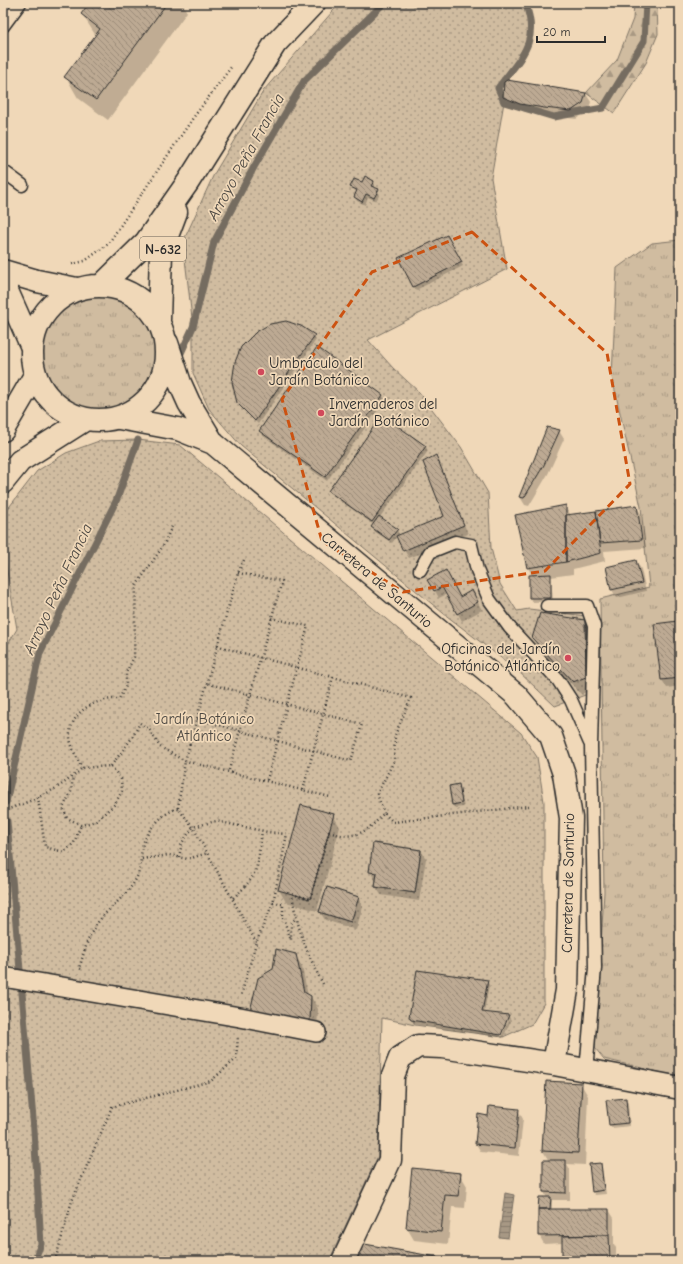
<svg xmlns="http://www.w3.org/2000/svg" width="683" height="1264" viewBox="0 0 683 1264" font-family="'Comic Neue',sans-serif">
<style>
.grass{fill:url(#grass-tufts);stroke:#7e7466}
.forest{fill:url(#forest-firs);stroke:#7e7466}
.garden{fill:url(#garden-dots);stroke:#7e7466;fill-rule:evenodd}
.water{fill:url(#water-rules);stroke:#756c60}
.shadow{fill:#0003}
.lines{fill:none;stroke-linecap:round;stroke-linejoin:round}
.stream{stroke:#756c60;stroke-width:7}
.building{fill:url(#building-back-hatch);stroke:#2b2b2b}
.service-casing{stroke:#2b2b2b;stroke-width:15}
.pedestrian-casing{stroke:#2b2b2b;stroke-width:22}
.minor-casing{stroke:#2b2b2b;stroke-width:25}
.tertiary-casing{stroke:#2b2b2b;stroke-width:25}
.trunk-casing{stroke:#2b2b2b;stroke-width:25}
.path{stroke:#2b2b2b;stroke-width:2.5;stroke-dasharray:1 3;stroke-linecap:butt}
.service{stroke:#f0d8b8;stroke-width:12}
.pedestrian{stroke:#f0d8b8;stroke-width:19}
.minor{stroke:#f0d8b8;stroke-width:22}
.tertiary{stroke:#f0d8b8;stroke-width:22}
.trunk{stroke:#f0d8b8;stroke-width:22}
.marked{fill:none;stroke:#cc5211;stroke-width:3;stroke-dasharray:8 5;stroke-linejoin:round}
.poi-dot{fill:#d1495b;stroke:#f0d8b8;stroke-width:1.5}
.labels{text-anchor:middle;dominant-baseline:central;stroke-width:3.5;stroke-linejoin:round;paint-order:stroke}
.shield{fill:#f0d8b8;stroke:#665f55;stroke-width:1}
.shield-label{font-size:14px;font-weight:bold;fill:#2b2b2b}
.poi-label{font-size:15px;fill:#2b2b2b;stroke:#f0d8b8;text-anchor:start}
.street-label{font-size:15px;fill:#2b2b2b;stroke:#f0d8b8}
.park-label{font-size:15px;fill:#4c4842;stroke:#f0d8b8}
.water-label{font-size:16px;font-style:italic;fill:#4a4641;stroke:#f0d8b8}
</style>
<defs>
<pattern id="grass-tufts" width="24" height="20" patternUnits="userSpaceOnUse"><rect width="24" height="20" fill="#d0bca0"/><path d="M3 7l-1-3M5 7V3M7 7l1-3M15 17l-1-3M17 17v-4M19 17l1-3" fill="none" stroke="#a99983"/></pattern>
<pattern id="forest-firs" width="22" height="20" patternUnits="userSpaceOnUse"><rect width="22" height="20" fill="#d0bca0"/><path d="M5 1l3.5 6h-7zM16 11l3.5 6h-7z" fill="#a99983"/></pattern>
<pattern id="garden-dots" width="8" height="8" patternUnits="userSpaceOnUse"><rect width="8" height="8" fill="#d0bca0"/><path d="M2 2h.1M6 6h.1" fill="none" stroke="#a99983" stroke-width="1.8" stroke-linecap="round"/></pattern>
<pattern id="water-rules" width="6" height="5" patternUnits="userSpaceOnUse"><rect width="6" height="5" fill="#a79884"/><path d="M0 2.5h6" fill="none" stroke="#887c6c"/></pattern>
<pattern id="building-back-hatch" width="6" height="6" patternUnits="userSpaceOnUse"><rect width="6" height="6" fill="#bdaa93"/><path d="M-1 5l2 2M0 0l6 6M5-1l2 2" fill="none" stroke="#9a8b78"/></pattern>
</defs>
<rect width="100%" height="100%" fill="#f0d8b8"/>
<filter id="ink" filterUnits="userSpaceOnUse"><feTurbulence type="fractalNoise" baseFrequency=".025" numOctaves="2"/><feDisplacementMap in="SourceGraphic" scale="8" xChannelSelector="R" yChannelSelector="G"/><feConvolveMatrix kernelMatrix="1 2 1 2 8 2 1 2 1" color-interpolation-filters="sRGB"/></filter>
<g filter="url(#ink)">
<path class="grass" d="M680 240V1075L667 1074 604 1059 595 1048 604 892 600 599 649 587 641 507 612 377 617 268 652 243Z
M32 353a67 67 0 1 1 134 0a67 67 0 1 1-134 0Z"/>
<path class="forest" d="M634 3H657L658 34 646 63 614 113 586 93 617 60 633 19Z"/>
<path class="garden" d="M340 3H525C541 42 520 58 498 88L504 102 491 178 507 269 368 340 393 368 419 392 461 447 488 493 491 548 500 584 517 611 529 609 586 616 588 694 555 706 518 671 443 613 241 446 209 409 193 373V327L183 242 214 174 264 90Z
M138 440 180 445 521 733 537 757 544 802V1003L532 1024 503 1037 415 1025 382 1018 378 1156 329 1261H3V652L17 629 3 548V515L37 471 66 453 99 441ZM374 843 421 850 415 893 375 887 377 873 369 871ZM327 887 358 897 351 922 319 912Z"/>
<path class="water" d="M505 1193 514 1195 508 1238 499 1237Z"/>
<path class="shadow" d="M91 3H182L187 12 108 120 78 98 66 77 96 36 82 14Z
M581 3H608V5L582 6Z
M507 82 586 94 591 102 588 111 576 119 525 112 509 105 504 96Z
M373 181 375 185 374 188 380 194 376 201 368 197 365 205 357 201 355 197 357 192 351 187Z
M447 236 463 266 416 290 413 286Z
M314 336 316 340 258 424 241 407Z
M317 348 383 396 385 400 327 481 262 435 260 431Z
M382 416 426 447 428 451 380 517 397 530 399 534 392 543 374 531 372 527 374 525 331 494 329 491Z
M559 431 564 439 548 474 529 506 525 505 520 497Z
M436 456 468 534 409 558 404 550 446 516Z
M566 506 571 516 636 506 641 514 646 548 604 551 605 561 573 569V574L551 577 553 601 533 602 530 598 532 576 528 567Z
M636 561 641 569 646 591 617 598 612 590 607 568Z
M445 571 460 598 472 592 482 610 462 621 447 594 439 598 429 580Z
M584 621 592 633 593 689 581 694 540 651 533 638Z
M677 622 680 627V686L667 688 662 680 655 625Z
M459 785 464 807 455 808 453 805Z
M333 815 340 827 317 911 286 902 279 890Z
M421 850 426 859 419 901 381 895 376 887 377 880H375L370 871Z
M358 898 363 906 356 930 325 920 320 912Z
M295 954 302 967 308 996 311 997 318 1009 317 1033 258 1023Z
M487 981 489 985 484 1013 508 1016 511 1020 503 1038H501L509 1019H507L499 1037 414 1024 410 1017Z
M581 1084 588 1096 585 1165 567 1164 570 1169V1200H552V1210H609L614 1218V1244L616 1248V1261H561H563V1243L544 1244 539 1235 547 1198 544 1192V1161H549L543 1151Z
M625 1099 628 1103 630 1126 612 1128 609 1124Z
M518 1110 523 1119 519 1156 481 1152 476 1144 489 1117Z
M600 1164 602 1168 606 1194 595 1195 593 1192Z
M460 1174 467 1186 465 1208 452 1207 448 1244 414 1240 407 1228Z"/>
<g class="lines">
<path class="stream" d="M525 3C541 42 520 58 498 88L504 102 554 117 603 108 644 41 646 3
M181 353 193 327 214 242 254 167 304 81 384 3
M6 802 40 653 117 499 138 440
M7 821 34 1130 41 1244 34 1261"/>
</g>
<path class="building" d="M89 3H167L96 100 64 77 100 29 81 14Z
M507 80 586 93 583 103 571 111 544 108 520 104 503 97 504 82Z
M365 176 374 181 371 186 379 189 374 198 366 194 362 202 354 197 357 190 350 187 354 179 362 182Z
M447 235 462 262 413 287 398 258Z
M286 321 301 326 315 335 255 421 237 403 232 382 235 362 241 347 256 332 270 324Z
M317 347 383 395 325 477 259 431Z
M382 415 426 446 372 522 328 491Z
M547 427 560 430 544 465 524 498 519 497Z
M436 455 464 525 403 551 396 536 444 516 423 462Z
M566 505V562L527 568 515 515Z
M637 505 642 540 600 543 596 511Z
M596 511 601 553 566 562V515Z
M379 516 398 529 389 540 371 527Z
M636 560 642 583 611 590 606 567Z
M446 570 460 597 472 590 478 602 457 614 442 587 434 591 427 580Z
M551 574V598H529V575Z
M540 613 585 620 586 677 573 682 532 638Z
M678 621 680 637V678L661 680 654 624Z
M459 784 462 803 452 805 449 786Z
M301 805 334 814 310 899 278 890Z
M373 843 421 850 415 893 375 887 377 873 369 872Z
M327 887 359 897 351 922 319 912Z
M276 949 296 954 304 992 311 996 310 1021 250 1011 258 978 273 969Z
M417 970 488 980 482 1012 509 1015 501 1035 411 1020 409 1017Z
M546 1081 582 1083 578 1153 542 1151Z
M626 1098 628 1123 609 1125 606 1100Z
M489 1106 519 1109 515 1148 475 1144 478 1114 488 1116Z
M543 1160H566V1193L543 1192Z
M601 1163 604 1190 592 1192 589 1164Z
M412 1168 461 1173 458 1196 445 1195 441 1232 406 1228Z
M539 1197H551L550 1209H538Z
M538 1209H609V1235L538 1236Z
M609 1235 610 1261H553L562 1260V1236Z
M359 1243 437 1257 436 1261H356Z"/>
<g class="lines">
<g class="service-casing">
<path id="service" d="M3 26 20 3
M3 171 22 185
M420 570 430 552 455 542 471 545 477 570 489 599 510 628 558 680 571 700 590 743
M547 606H587L594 626 591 746 595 968 586 1071"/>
</g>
<g class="pedestrian-casing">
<path id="pedestrian" d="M3 977 240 1017 316 1032"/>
</g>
<g class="minor-casing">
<path id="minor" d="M167 343 180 383 189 403 213 443 516 695 551 736 564 774 571 818 567 990 554 1064
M119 418 178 429 213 443
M343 1261 390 1160 393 1076 400 1058 418 1046 442 1047 554 1064 680 1088"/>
</g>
<g class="tertiary-casing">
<path id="tertiary" d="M3 271 37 281 77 289
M3 282 31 345"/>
</g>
<g class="trunk-casing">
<path id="trunk" d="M102 285 146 242 188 182 275 44 314 3
M32 353a67 67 0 1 1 134 0a67 67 0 1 1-134 0Z
M159 320 161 252 176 212
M3 430 34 377
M3 482 20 461 83 421"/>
</g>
<path class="path" d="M72 264 85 261 108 244 193 118 232 66
M244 560 238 573 185 761 178 808 193 827 256 942
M217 646 411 698 395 735 394 761 377 794 384 813
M197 719 351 761 362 724 206 683
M111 766 132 738 140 723 149 729 160 747 185 761 330 797
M82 768C77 758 69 744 70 733 73 709 98 698 119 699L126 686V673L134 657 136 586 163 546 173 524
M229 770 282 581 238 573
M267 780 308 626 271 618
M303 790 333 677
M38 797 45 847 64 852 74 843 81 825
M3 811C32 801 60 790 82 768L111 766 121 779 122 791 115 804 96 821 81 825 67 818 63 808 71 792 73 777
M179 857 182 843 193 827 216 821 268 832 287 834 273 903 256 943 241 996
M142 859 169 855 187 859 208 853
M233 898C261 874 257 865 262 831
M273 903 283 904V918L291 940V924L295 919
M81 969 79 968C84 954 87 938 96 925 108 907 128 896 137 877 142 866 140 854 143 844 149 827 162 814 178 808
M323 984C307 954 297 928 292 894L310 899 329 832C354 841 368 832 384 813L393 822 529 806
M55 1261 72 1201 112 1107 211 1081 236 1059 238 1037"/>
<use href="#service" class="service"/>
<use href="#pedestrian" class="pedestrian"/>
<use href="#minor" class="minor"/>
<use href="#tertiary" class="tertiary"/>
<use href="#trunk" class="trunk"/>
</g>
</g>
<path class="marked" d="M472 232 607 353 630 484 545 571 403 592 322 541 282 399 372 272Z"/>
<g class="poi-dot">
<circle cx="261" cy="372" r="4"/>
<circle cx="321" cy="413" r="4"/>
<circle cx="568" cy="658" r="4"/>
</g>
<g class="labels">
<rect class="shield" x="140" y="237" width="46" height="24" rx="3"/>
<g class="shield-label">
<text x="163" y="249">N-632</text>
</g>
<g class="poi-label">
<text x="269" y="363">Umbráculo del<tspan x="269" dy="17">Jardín Botánico</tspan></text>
<text x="329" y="404">Invernaderos del<tspan x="329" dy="17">Jardín Botánico</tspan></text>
<text x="560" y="649" text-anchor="end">Oficinas del Jardín<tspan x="560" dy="17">Botánico Atlántico</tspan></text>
</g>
<g class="street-label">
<text transform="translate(377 580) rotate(40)">Carretera de Santurio</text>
<text transform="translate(568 883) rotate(-89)">Carretera de Santurio</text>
</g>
<g class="park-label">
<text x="204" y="719">Jardín Botánico<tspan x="204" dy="17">Atlántico</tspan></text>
</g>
<g class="water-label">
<text transform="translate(246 157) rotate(-61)">Arroyo Peña Francia</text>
<text transform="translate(58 589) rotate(-65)">Arroyo Peña Francia</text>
</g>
</g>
<rect width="683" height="1264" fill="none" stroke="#f0d8b8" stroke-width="16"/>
<rect x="8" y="8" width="667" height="1248" fill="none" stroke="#2b2b2b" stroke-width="1.5" filter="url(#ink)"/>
<path d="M537 36v6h68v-6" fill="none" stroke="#2b2b2b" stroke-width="2"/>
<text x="543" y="36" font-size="12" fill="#2b2b2b" stroke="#f0d8b8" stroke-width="3" paint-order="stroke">20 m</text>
</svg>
